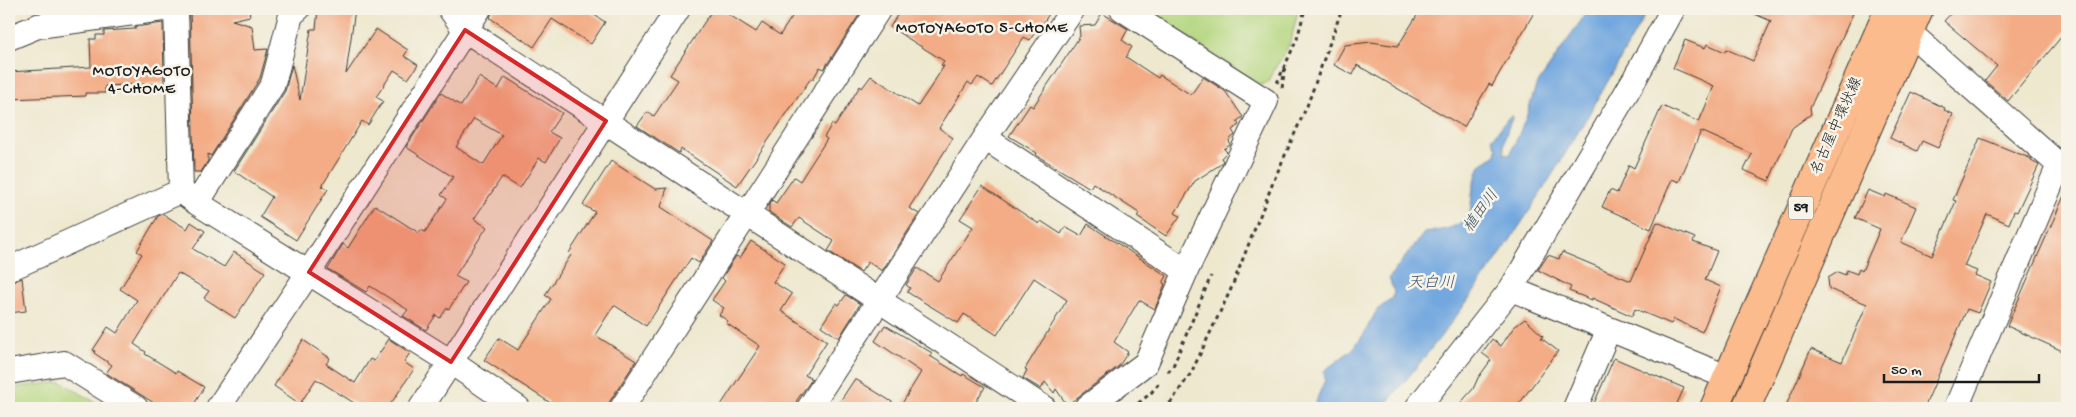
<svg xmlns="http://www.w3.org/2000/svg" width="2076" height="417" viewBox="0 0 2076 417" font-family="'Gochi Hand','Klee One',sans-serif">
<style>
.green{fill:#b3d67e;stroke:#68794d}
.water{fill:#72a7df;stroke:#47627e}
.building{fill:#f3ac85;fill-rule:evenodd}
.lines{fill:none;stroke-linecap:round;stroke-linejoin:round}
.minor-casing{stroke:#3c3b37;stroke-width:26}
.major-casing{stroke:#3c3b37;stroke-width:30}
.path{stroke:#3c3b37;stroke-width:3;stroke-dasharray:4 4;stroke-linecap:butt}
.minor{stroke:#fff;stroke-width:24}
.major{stroke:#fbbb8c;stroke-width:28}
.marked{fill:#d62828;fill-opacity:0.2;stroke:#d62828;stroke-width:4;stroke-linejoin:round}
.labels{text-anchor:middle;dominant-baseline:central;stroke-width:5;stroke-linejoin:round;paint-order:stroke}
.shield{fill:#f7f3e8;stroke:#5e5c59;stroke-width:1}
.shield-label{font-size:14px;font-weight:bold;fill:#1c1c1c}
.street-label{font-size:15px;fill:#1c1c1c;stroke:#f7f3e8}
.neighbourhood-label{font-size:16px;letter-spacing:1px;fill:#1c1c1c;stroke:#f7f3e8}
.water-label{font-size:16px;font-style:italic;fill:#3e546a;stroke:#f7f3e8}
</style>
<rect width="100%" height="100%" fill="#f7f3e8"/>
<filter id="ink" filterUnits="userSpaceOnUse"><feTurbulence type="fractalNoise" baseFrequency=".02" numOctaves="2"/><feDisplacementMap in="SourceGraphic" scale="10" xChannelSelector="R" yChannelSelector="G"/><feConvolveMatrix kernelMatrix="1 2 1 2 8 2 1 2 1" color-interpolation-filters="sRGB"/></filter>
<filter id="wash" filterUnits="userSpaceOnUse"><feTurbulence type="fractalNoise" baseFrequency=".0096" numOctaves="4" result="noise"/><feDisplacementMap in="SourceGraphic" scale="20" xChannelSelector="R" yChannelSelector="G"/><feGaussianBlur stdDeviation="1.12" result="paint"/><feColorMatrix in="noise" values="0 0 0 0 0 0 0 0 0 0 0 0 0 0 0 0 0 1.4 0 .05"/><feComposite in="paint" operator="in"/></filter>
<g filter="url(#wash)">
<rect width="100%" height="100%" fill="#eee8cf"/>
<path class="green" d="M1144 9H1298C1295 26 1291 43 1282 58 1276 66 1271 73 1268 82L1261 85Z
M61 382 105 408H9V388Z"/>
<path class="water" d="M1589 9H1648C1572 149 1488 287 1382 408H1313L1325 380 1324 371 1353 349 1364 334 1377 310 1393 298 1394 292 1389 278 1424 233C1445 229 1454 230 1470 215L1473 187 1480 165 1496 155 1497 148 1492 139 1509 117 1513 116C1508 129 1503 138 1504 153L1510 155 1526 118 1536 86Z"/>
<g id="blocks">
<path class="building" d="M190 9H249L250 16 232 20 252 26 255 50 268 49 260 78 211 156 208 154V161L201 172H194Z
M318 9H355L346 74 376 29 408 50 404 56 418 65 408 79 394 70 376 97 383 101 368 125 362 121 322 186 328 189 296 240 260 217 272 197 234 171 285 91 292 65 300 100 311 29H316Z
M493 9H585L605 22 591 44 552 19 534 47 490 18Z
M713 9H720L756 32 762 23 780 35 797 9H863L824 69 820 67 813 79 811 78 737 186 681 149 679 153 637 126 647 112 654 116 678 80 670 75Z
M901 9H1052L1039 30 1037 29 1030 40 1024 37 992 86 978 77 972 85 968 82 939 128 953 138 909 208 919 214 882 271 868 262 861 272 828 251 834 241 799 218 792 227 769 212V205L772 200 776 203 794 177 800 181 827 139 824 137 832 124 835 126 860 86 862 88 871 76 918 106 930 88 944 66 941 65 944 61 890 27Z
M1421 9H1536L1492 86 1489 84 1464 127 1357 65 1353 75 1334 65 1345 45 1371 42 1398 46Z
M1743 9H1855L1810 108 1811 114 1792 128 1769 181 1744 170 1752 154 1701 131 1679 182 1672 179 1651 229 1602 207 1610 190 1617 193 1629 165 1634 168 1662 106 1699 122 1714 86 1673 68 1685 40 1705 48 1707 44 1725 52 1726 49 1753 61 1771 21Z
M1955 9H2067V30L2008 101 1985 81 1997 66 1944 21Z
M1102 13 1128 29 1122 40 1132 47 1126 57 1158 78 1160 75 1191 95 1203 77 1225 91 1243 117 1237 121 1239 125 1232 130 1235 135 1229 140 1230 145 1224 149 1227 152 1221 158 1223 161 1221 164 1195 181 1175 213 1180 216 1166 236 1137 217 1139 213 1093 183 1090 188 1036 155 1037 153 1009 136 1030 105 1033 107 1080 36 1079 26 1095 25Z
M163 23 164 83 105 86V93H85V96L9 99V72L91 67 90 39H96V35H104V31L135 29V27Z
M479 77 498 89 505 77 562 113 549 132 560 138 546 162 539 158 520 188 502 177 474 219 487 227 455 276 466 282 449 309 447 308 440 318 436 315 426 330 403 316 408 310 370 286 366 292 328 269 343 244 348 248 375 205 419 233 421 230 425 232 447 199 441 195 453 177 406 147 441 93 461 106ZM474 119 502 135 483 165 456 147Z
M1911 92 1945 108 1944 110 1953 114 1938 148 1922 141 1917 151 1890 138Z
M1980 138 2032 159 2031 161 2039 165 2017 212 2014 211 2009 224 1987 214 1964 266 1977 271 1975 275 1991 282 1978 313 1967 309 1924 408H1785L1811 349 1842 362 1867 304 1829 289 1828 278 1838 272 1845 275 1847 270 1857 274 1859 269 1862 271 1880 229 1855 218 1868 190 1885 197 1886 194 1916 207 1901 242 1932 256 1956 201 1953 200Z
M611 161 655 189 667 188 661 207 713 241 699 263 691 258 646 326 614 305 595 335 636 361 610 401 608 408H545L549 402 484 360 499 338 518 350 551 299 545 295 571 255 569 253 595 212 583 205Z
M982 186 1039 224 1041 221 1061 234 1065 227 1081 236 1088 224 1167 276 1163 283 1165 284 1155 309 1139 300 1114 342 1128 352 1119 366 1067 405 1056 389 1054 393 1045 382 1041 389 1023 378 1027 370 1025 369 1067 300 1034 278 997 335 964 314 958 323 907 292 910 288 906 285 917 268 938 281 973 227 960 219Z
M2067 189V353L2007 326Z
M163 214 187 229 191 222 205 231 193 249 224 267 234 252 265 272 235 318 204 298 209 291 178 273 134 344 146 352 145 354 176 373 177 371 204 387 192 408H162L106 373 112 365 94 353 95 351 93 350 108 327 117 333 137 300 120 289 142 254 137 251 158 216Z
M1657 222 1695 238 1693 242 1717 251 1705 280 1721 287 1702 332 1674 319 1671 324 1635 309 1632 316 1592 298V300L1569 291 1571 287 1538 270 1548 255 1559 259 1562 252 1631 281Z
M751 241 785 263 773 282 792 294 781 311 827 341 805 375 812 379 797 400 795 408H719L760 346 726 323 728 321 719 315 724 308 712 300 725 281 722 278 736 256 740 258Z
M22 278 26 311 9 313V283Z
M846 295 860 304 839 338 821 326 836 303 839 305Z
M1525 319 1543 336 1541 338 1558 351 1516 408H1456L1473 389 1478 378 1491 360 1482 353 1492 339 1501 346 1514 327Z
M885 325 932 353 930 356 962 376 963 374 985 387 972 408H848L839 403 854 380H857L900 407 921 372 875 341Z
M389 339 410 353 404 362 414 369 388 408H362L316 379 300 404 274 386 303 340 330 358 326 364 355 383 370 359 374 361Z
M1614 358 1684 388 1675 408H1592Z"/>
</g>
</g>
<g filter="url(#ink)">
<use href="#blocks" fill-opacity="0" stroke="#3c3b37" stroke-width="1"/>
<g class="lines">
<g class="minor-casing">
<path id="minor" d="M176 9 181 191
M450 9 465 30 1044 408
M1909 32 2067 172
M9 38 38 26 163 9
M985 138 1186 271
M197 203 273 84 291 15 298 9
M9 269 181 191 197 203 451 362 518 408
M1511 289 1727 377
M9 372 64 363 136 408
M218 408 309 272 479 9
M421 408 678 9
M622 408 879 9
M809 408 985 138 1073 9
M1086 408 1146 363 1186 271 1266 101 1122 9
M1417 408 1511 289 1635 78 1673 9
M1575 408 1609 329
M1956 408 2059 165"/>
</g>
<g class="major-casing">
<path id="major" d="M1714 408 1889 9
M1746 408 1919 9"/>
</g>
<path class="path" d="M1277 83 1297 39 1305 9
M1282 88 1285 66
M1168 372 1173 366 1211 276
M1132 408 1151 393 1159 383
M1163 408 1171 402 1191 373 1231 289 1274 180 1307 106 1342 9"/>
<use href="#minor" class="minor"/>
<use href="#major" class="major"/>
</g>
</g>
<path class="marked" d="M465 30 606 121 451 362 309 272Z"/>
<g class="labels">
<rect class="shield" x="1788.5" y="196.5" width="25" height="23" rx="4"/>
<g class="shield-label">
<text x="1801" y="208">59</text>
</g>
<g class="street-label">
<text transform="translate(1837 126) rotate(-66)">名古屋中環状線</text>
</g>
<g class="neighbourhood-label">
<text x="982" y="29">MOTOYAGOTO 5-CHOME</text>
<text x="142" y="72">MOTOYAGOTO<tspan x="142" dy="18">4-CHOME</tspan></text>
</g>
<g class="water-label">
<text transform="translate(1482 212) rotate(-54)">植田川</text>
<text x="1431" y="284">天白川</text>
</g>
</g>
<rect width="2076" height="417" fill="none" stroke="#f7f3e8" stroke-width="30"/>
<path d="M1884 374v8h155v-8" fill="none" stroke="#1c1c1c" stroke-width="2.5"/>
<text x="1891" y="374" font-size="15" fill="#1c1c1c" stroke="#f7f3e8" stroke-width="4" paint-order="stroke">50 m</text>
</svg>
